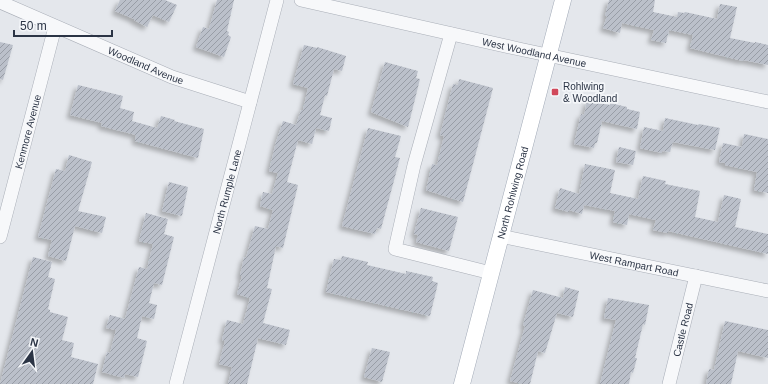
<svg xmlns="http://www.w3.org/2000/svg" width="768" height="384" viewBox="0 0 768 384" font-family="Helvetica,sans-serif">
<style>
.building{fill:url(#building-hatch);filter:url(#shadow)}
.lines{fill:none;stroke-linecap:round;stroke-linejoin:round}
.minor-casing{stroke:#a9aeb7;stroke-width:14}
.major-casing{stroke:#a3abb8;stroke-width:17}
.minor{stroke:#f7f8fa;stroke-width:13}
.major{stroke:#fff;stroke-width:16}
.poi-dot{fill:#d1495b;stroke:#f4f6f9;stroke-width:1.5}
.labels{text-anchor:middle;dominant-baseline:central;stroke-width:3.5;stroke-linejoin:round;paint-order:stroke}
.street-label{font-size:10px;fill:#2b3445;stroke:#f4f6f9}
.poi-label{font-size:10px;fill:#2b3445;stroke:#f4f6f9;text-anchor:start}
</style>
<defs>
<pattern id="building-hatch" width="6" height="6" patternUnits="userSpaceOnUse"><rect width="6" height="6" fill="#bbc0ca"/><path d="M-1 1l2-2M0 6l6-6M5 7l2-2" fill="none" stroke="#989da6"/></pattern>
<filter id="shadow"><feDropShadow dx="-3.5" dy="3.5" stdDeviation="2" flood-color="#0004"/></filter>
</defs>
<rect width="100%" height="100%" fill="#e4e7ec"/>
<path class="building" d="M120 0H165L177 5 169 22 153 15 147 27 134 20V19L115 11Z
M217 0H234L227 31 229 32 228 35 231 37 224 57 196 47 203 27 209 29Z
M609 0H655L653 12 677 17 678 12 684 13 685 12 717 19 720 4 737 7 730 38 755 43V42L768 45V65L743 60V61L690 48 693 35 669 30 666 43 651 40 654 30 622 23 620 33 603 28 607 16H605Z
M0 42 13 45 3 80 0 79Z
M304 45 317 48V47L346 56 342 71 334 69 327 96 325 95 320 115 332 118 329 131 316 128 312 144 298 140 287 182 298 185 283 248 276 246 267 288 272 289 263 323 290 330 286 345 258 338 247 384H228L232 367 219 364 225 341 222 340 227 320 243 324 250 298 237 294 242 276H240L244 257 246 258 255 226 268 229 273 210 260 206 263 192 272 194 278 173 269 171 276 142 283 121 296 125 301 110H303L308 88 293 84Z
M385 62 418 71 416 78 420 79 408 127 371 112Z
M459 79 493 88 463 202 426 190 432 164 437 165 444 136 440 135 453 84 458 85Z
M78 85 123 96 120 108 134 112 132 121 157 128 161 116 175 120 174 121 204 129 198 158 135 141 136 135 101 126 102 123 70 115Z
M587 101 610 105V103L627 107V109L640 112 637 129 602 121 597 143H595L594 148 574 144 581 114 584 115Z
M665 118 698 125 699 124 720 128 715 150 673 142 670 152 662 151V153L640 148 644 127 663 131Z
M368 128 401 136 395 157 400 158 381 229 377 228 375 234 342 226Z
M744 134 768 139V193L754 190 757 172 725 165V163L719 162 723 143 742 147Z
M619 147 636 151 633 165 616 162Z
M69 155 92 162 78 211 106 217 102 233 75 226 66 261 48 256 52 240 38 237 56 169 65 171Z
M585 164 615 170 610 193 638 199 643 176 666 181 665 184 700 191 695 217 718 222 724 195 741 199 735 227 768 234V254L668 231V233L653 230 656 220 629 214 627 225 613 222 615 211 584 205 582 214 569 210V212L555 208 560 188 579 194Z
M169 182 188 187 182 216 162 211Z
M421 208 458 217 449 251 416 242 418 235 414 234Z
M146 213 168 219 164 234 174 237 162 285 154 283 149 303 157 305 154 319 142 316 137 338 147 341 138 377 125 374 124 378 102 372 107 352 110 353 116 330 106 328 110 315 125 319 139 267 147 269 153 244 139 241Z
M342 256 368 262 367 265 406 274V271L433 277 432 281 438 283 430 316 326 292 334 259 341 260Z
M33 257 52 262 48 277 55 279 48 309 50 310V312L68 317 62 340 74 343 71 357 98 364 93 384H0Z
M565 287 579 291 573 317 557 313 545 353 538 351 530 384H523L510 381 525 326 523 325 533 290 563 298Z
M608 298 649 305 645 325 643 324 635 358H637L633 373 631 372 629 384H600L616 320 604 318Z
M725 321 768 330V358L738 351 731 384H706L709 369 714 370Z
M372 348 390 352 382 382 364 377Z"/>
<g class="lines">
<g class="minor-casing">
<g id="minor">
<path id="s1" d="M301 0 519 49 768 102"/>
<path id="s2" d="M0 2 172 77 250 102"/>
<path d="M451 34 414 165 395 249 491 273"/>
<path id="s3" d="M500 236 768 291"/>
<path id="s4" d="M0 237 55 27"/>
<path id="s5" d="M176 384 277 0"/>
<path id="s6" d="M669 384 696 276"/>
</g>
</g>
<g class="major-casing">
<g id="major">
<path id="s7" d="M462 384 563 0"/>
</g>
</g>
<use href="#minor" class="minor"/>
<use href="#major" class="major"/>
</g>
<rect class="poi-dot" x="551" y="88" width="8" height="8" rx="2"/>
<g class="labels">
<g class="street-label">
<text stroke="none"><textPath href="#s1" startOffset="239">West Woodland Avenue</textPath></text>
<text stroke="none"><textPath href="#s2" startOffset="159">Woodland Avenue</textPath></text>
<text stroke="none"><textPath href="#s4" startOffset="109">Kenmore Avenue</textPath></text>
<text stroke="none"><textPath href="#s5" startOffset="199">North Rumple Lane</textPath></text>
<text stroke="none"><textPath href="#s7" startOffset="198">North Rohlwing Road</textPath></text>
<text stroke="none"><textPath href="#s3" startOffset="137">West Rampart Road</textPath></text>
<text stroke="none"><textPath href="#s6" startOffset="56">Castle Road</textPath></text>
</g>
<g class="poi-label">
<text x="563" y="86">Rohlwing<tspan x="563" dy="12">&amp; Woodland</tspan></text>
</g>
</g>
<g transform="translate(32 352) rotate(14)" stroke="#f4f6f9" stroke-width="3" paint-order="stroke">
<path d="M0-3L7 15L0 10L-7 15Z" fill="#2b3445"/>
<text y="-6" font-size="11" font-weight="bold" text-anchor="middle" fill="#2b3445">N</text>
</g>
<path d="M14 30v6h98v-6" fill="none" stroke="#2b3445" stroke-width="2"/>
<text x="20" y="30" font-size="12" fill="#2b3445" stroke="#f4f6f9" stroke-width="3" paint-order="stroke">50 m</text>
</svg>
